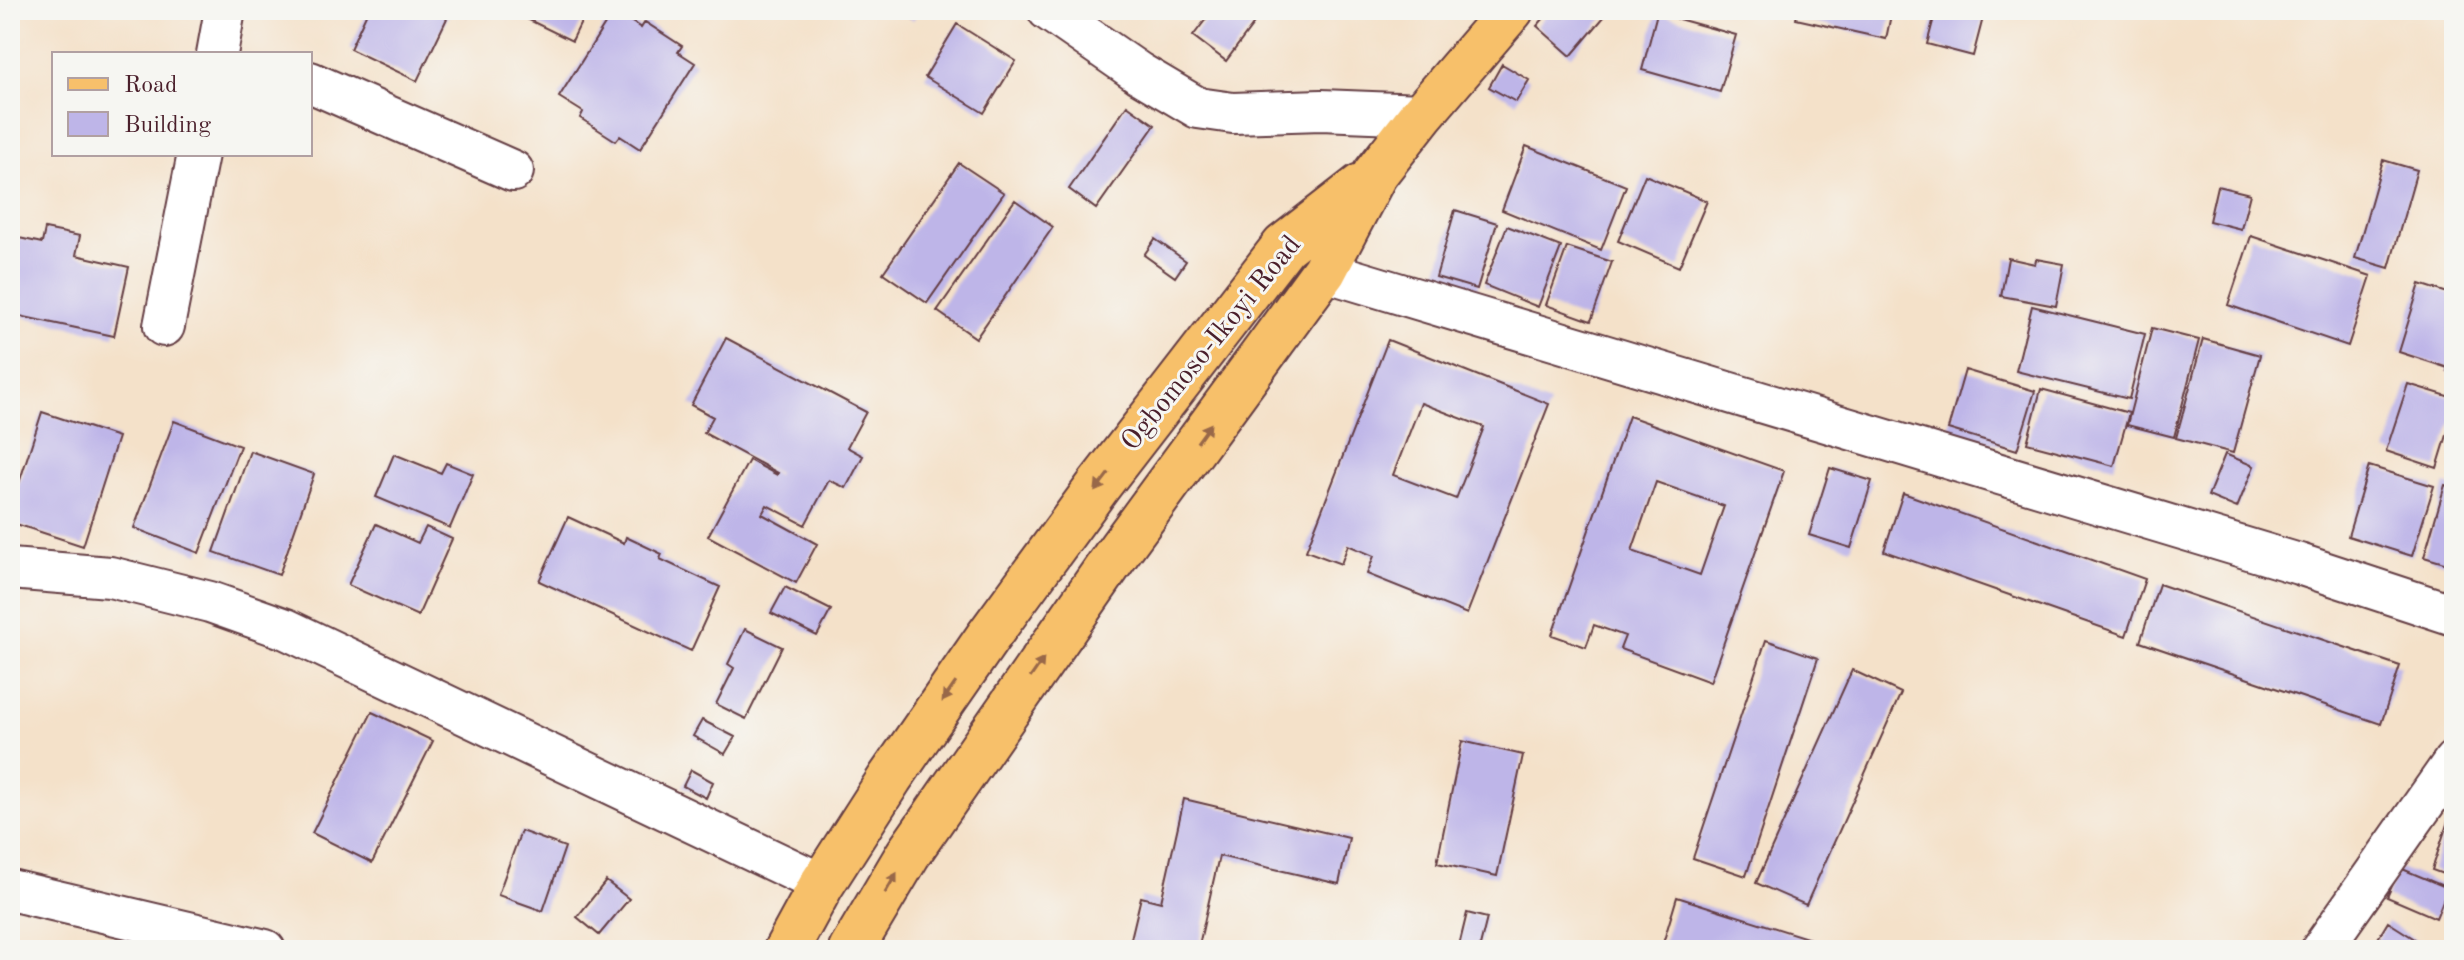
<svg xmlns="http://www.w3.org/2000/svg" width="2464" height="960" viewBox="0 0 2464 960" font-family="'Old Standard TT',serif">
<style>
.building{fill:#beb5e8;fill-rule:evenodd}
.lines{fill:none;stroke-linecap:round;stroke-linejoin:round}
.street-casing{stroke:#643c43;stroke-width:44}
.primary-casing{stroke:#643c43;stroke-width:48}
.street{stroke:#fff;stroke-width:40}
.primary{stroke:#f7c06b;stroke-width:44}
.oneway{fill:#986748}
.labels{text-anchor:middle;dominant-baseline:central;stroke-width:6;stroke-linejoin:round;paint-order:stroke}
.street-label{font-size:28px;fill:#4a1f2b;stroke:#f6f6f2}
</style>
<rect width="100%" height="100%" fill="#f6f6f2"/>
<filter id="ink" filterUnits="userSpaceOnUse"><feTurbulence type="fractalNoise" baseFrequency=".0125" numOctaves="2"/><feDisplacementMap in="SourceGraphic" scale="16" xChannelSelector="R" yChannelSelector="G"/><feConvolveMatrix kernelMatrix="1 2 1 2 8 2 1 2 1" color-interpolation-filters="sRGB"/></filter>
<filter id="wash" filterUnits="userSpaceOnUse"><feTurbulence type="fractalNoise" baseFrequency=".006" numOctaves="4" result="noise"/><feDisplacementMap in="SourceGraphic" scale="32" xChannelSelector="R" yChannelSelector="G"/><feGaussianBlur stdDeviation="1.8" result="paint"/><feColorMatrix in="noise" values="0 0 0 0 0 0 0 0 0 0 0 0 0 0 0 0 0 1.4 0 .05"/><feComposite in="paint" operator="in"/></filter>
<g filter="url(#wash)">
<rect width="100%" height="100%" fill="#f4e1c9"/>
<g id="blocks">
<path class="building" d="M368 10H451L417 81 350 49Z
M517 10H587L572 41 515 13Z
M614 10 641 28 645 22 682 46 678 52 695 63 640 149 620 136 616 141 580 118 583 112 559 97Z
M897 10H919L913 20Z
M1213 10H1264L1226 61 1193 36Z
M1551 10H1610L1571 56 1537 26Z
M1798 10H1892L1886 39 1796 19Z
M1936 10H1985L1973 56 1927 44Z
M1657 13 1736 35 1720 92 1642 70Z
M957 24 1016 61 984 113 925 77Z
M1502 64 1529 80 1516 102 1489 87Z
M1127 105 1155 125 1096 209 1069 189Z
M1526 146 1626 186 1601 250 1502 210Z
M2383 160 2417 170 2389 268 2355 258Z
M959 163 1004 193 927 303 883 273Z
M1645 175 1707 201 1679 267 1618 241Z
M2217 186 2250 194 2241 229 2209 221Z
M1015 200 1053 227 976 338 937 311Z
M1455 210 1497 223 1477 289 1436 277Z
M1507 226 1561 247 1538 307 1484 285Z
M45 229 80 236 76 255 129 267 114 336 10 314V236L42 243Z
M2251 236 2371 276 2348 346 2228 305Z
M1155 239 1186 261 1175 277 1144 255Z
M1567 247 1612 262 1591 321 1546 305Z
M2008 258 2035 264 2036 259 2064 264 2056 306 2001 296Z
M2420 284 2454 295V373L2447 371 2448 368 2399 352Z
M2032 306 2145 334 2129 399 2016 371Z
M2152 328 2199 340 2174 437 2127 425Z
M726 338 866 412 847 447 863 456 846 488 829 480 805 525 767 505 762 514 817 544 796 583 708 536 749 460 777 475 778 473 704 433 713 417 691 405Z
M2203 339 2260 355 2233 453 2176 438Z
M1388 340 1549 404 1467 614 1367 574 1374 556 1348 545 1341 564 1306 551ZM1421 403 1484 427 1456 499 1393 475Z
M1965 370 2035 391 2017 450 1948 429Z
M2408 384 2454 398V412L2437 468 2386 451Z
M2041 389 2129 413 2114 466 2027 443Z
M42 412 118 437 83 546 10 522V511Z
M1629 416 1784 471 1710 682 1620 649 1625 636 1594 625 1586 647 1552 635ZM1656 482 1724 506 1700 575 1632 551Z
M174 421 240 446 199 553 134 528Z
M250 451 314 474 279 575 214 552Z
M394 454 441 473 446 463 473 474 450 528 376 497Z
M2225 454 2254 466 2237 508 2208 496Z
M2369 466 2434 486 2412 556 2348 536Z
M1830 468 1872 481 1851 548 1809 535Z
M2445 485 2454 488V566L2424 557Z
M1903 493 2145 579 2126 636 1884 551Z
M568 517 624 543 626 537 662 554 660 559 720 587 691 651 539 581Z
M376 524 418 543 426 527 452 539 418 616 348 585Z
M2159 584 2400 666 2381 724 2140 642Z
M785 587 831 610 817 636 771 613Z
M745 629 782 647 746 719 716 704 734 668 728 664Z
M1766 640 1818 658 1746 876 1693 858Z
M1852 670 1901 693 1806 905 1756 883Z
M372 712 433 741 372 863 312 833Z
M702 720 735 737 725 754 693 736Z
M1462 741 1523 755 1497 876 1437 863Z
M691 770 713 782 706 798 683 786Z
M1184 799 1349 838 1339 884 1219 856 1198 950H1146L1147 946 1130 943 1141 897 1161 902Z
M2453 806H2454V878L2432 870Z
M521 831 565 847 543 911 498 895Z
M2400 868 2448 888 2436 918 2387 897Z
M606 881 629 899 599 935 577 917Z
M1677 897 1842 949V950H1661Z
M1467 913 1487 918 1479 950H1458Z
M2388 922 2432 950H2371Z"/>
</g>
</g>
<g filter="url(#ink)">
<use href="#blocks" fill-opacity="0" stroke="#643c43" stroke-width="2"/>
<g class="lines">
<g class="street-casing">
<path id="street" d="M1048 10 1139 73 1198 108 1233 113 1321 110 1422 114
M217 54 225 10
M310 82 513 171
M1324 271 2299 564 2454 615
M164 326 198 154
M10 569 110 577 210 602 286 629 822 884
M10 890 265 950
M2321 950 2454 761"/>
</g>
<g class="primary-casing">
<path id="primary" d="M786 950 822 884 890 778 987 638 1099 485 1284 246 1361 186
M851 950 908 854 1120 549 1324 271 1375 174 1422 114 1511 10"/>
</g>
<use href="#street" class="street"/>
<use href="#primary" class="primary"/>
</g>
<defs><path id="oneway-solid" d="M-6-.8H1V-3.2L6.5 0L1 3.2V.8H-6Z" transform="scale(2)"/></defs>
<g class="oneway">
<use href="#oneway-solid" transform="translate(1204 433) rotate(-54)"/>
<use href="#oneway-solid" transform="translate(1102 482) rotate(127)"/>
<use href="#oneway-solid" transform="translate(1037 668) rotate(-55)"/>
<use href="#oneway-solid" transform="translate(949 692) rotate(125)"/>
<use href="#oneway-solid" transform="translate(891 883) rotate(-60)"/>
</g>
</g>
<g class="labels">
<g class="street-label">
<text transform="translate(1212 344) rotate(-51)">Ogbomoso-Ikoyi Road</text>
</g>
</g>
<rect width="2464" height="960" fill="none" stroke="#f6f6f2" stroke-width="40"/>
<rect x="52" y="52" width="260" height="104" fill="#f6f6f2" stroke="#b1a0a2" stroke-width="2"/>
<rect x="68" y="78" width="40" height="12" fill="#f7c06b" stroke="#b1a0a2" stroke-width="2"/>
<text x="124" y="92" font-size="24" fill="#4a1f2b">Road</text>
<rect x="68" y="112" width="40" height="24" fill="#beb5e8" stroke="#b1a0a2" stroke-width="2"/>
<text x="124" y="132" font-size="24" fill="#4a1f2b">Building</text>
</svg>
